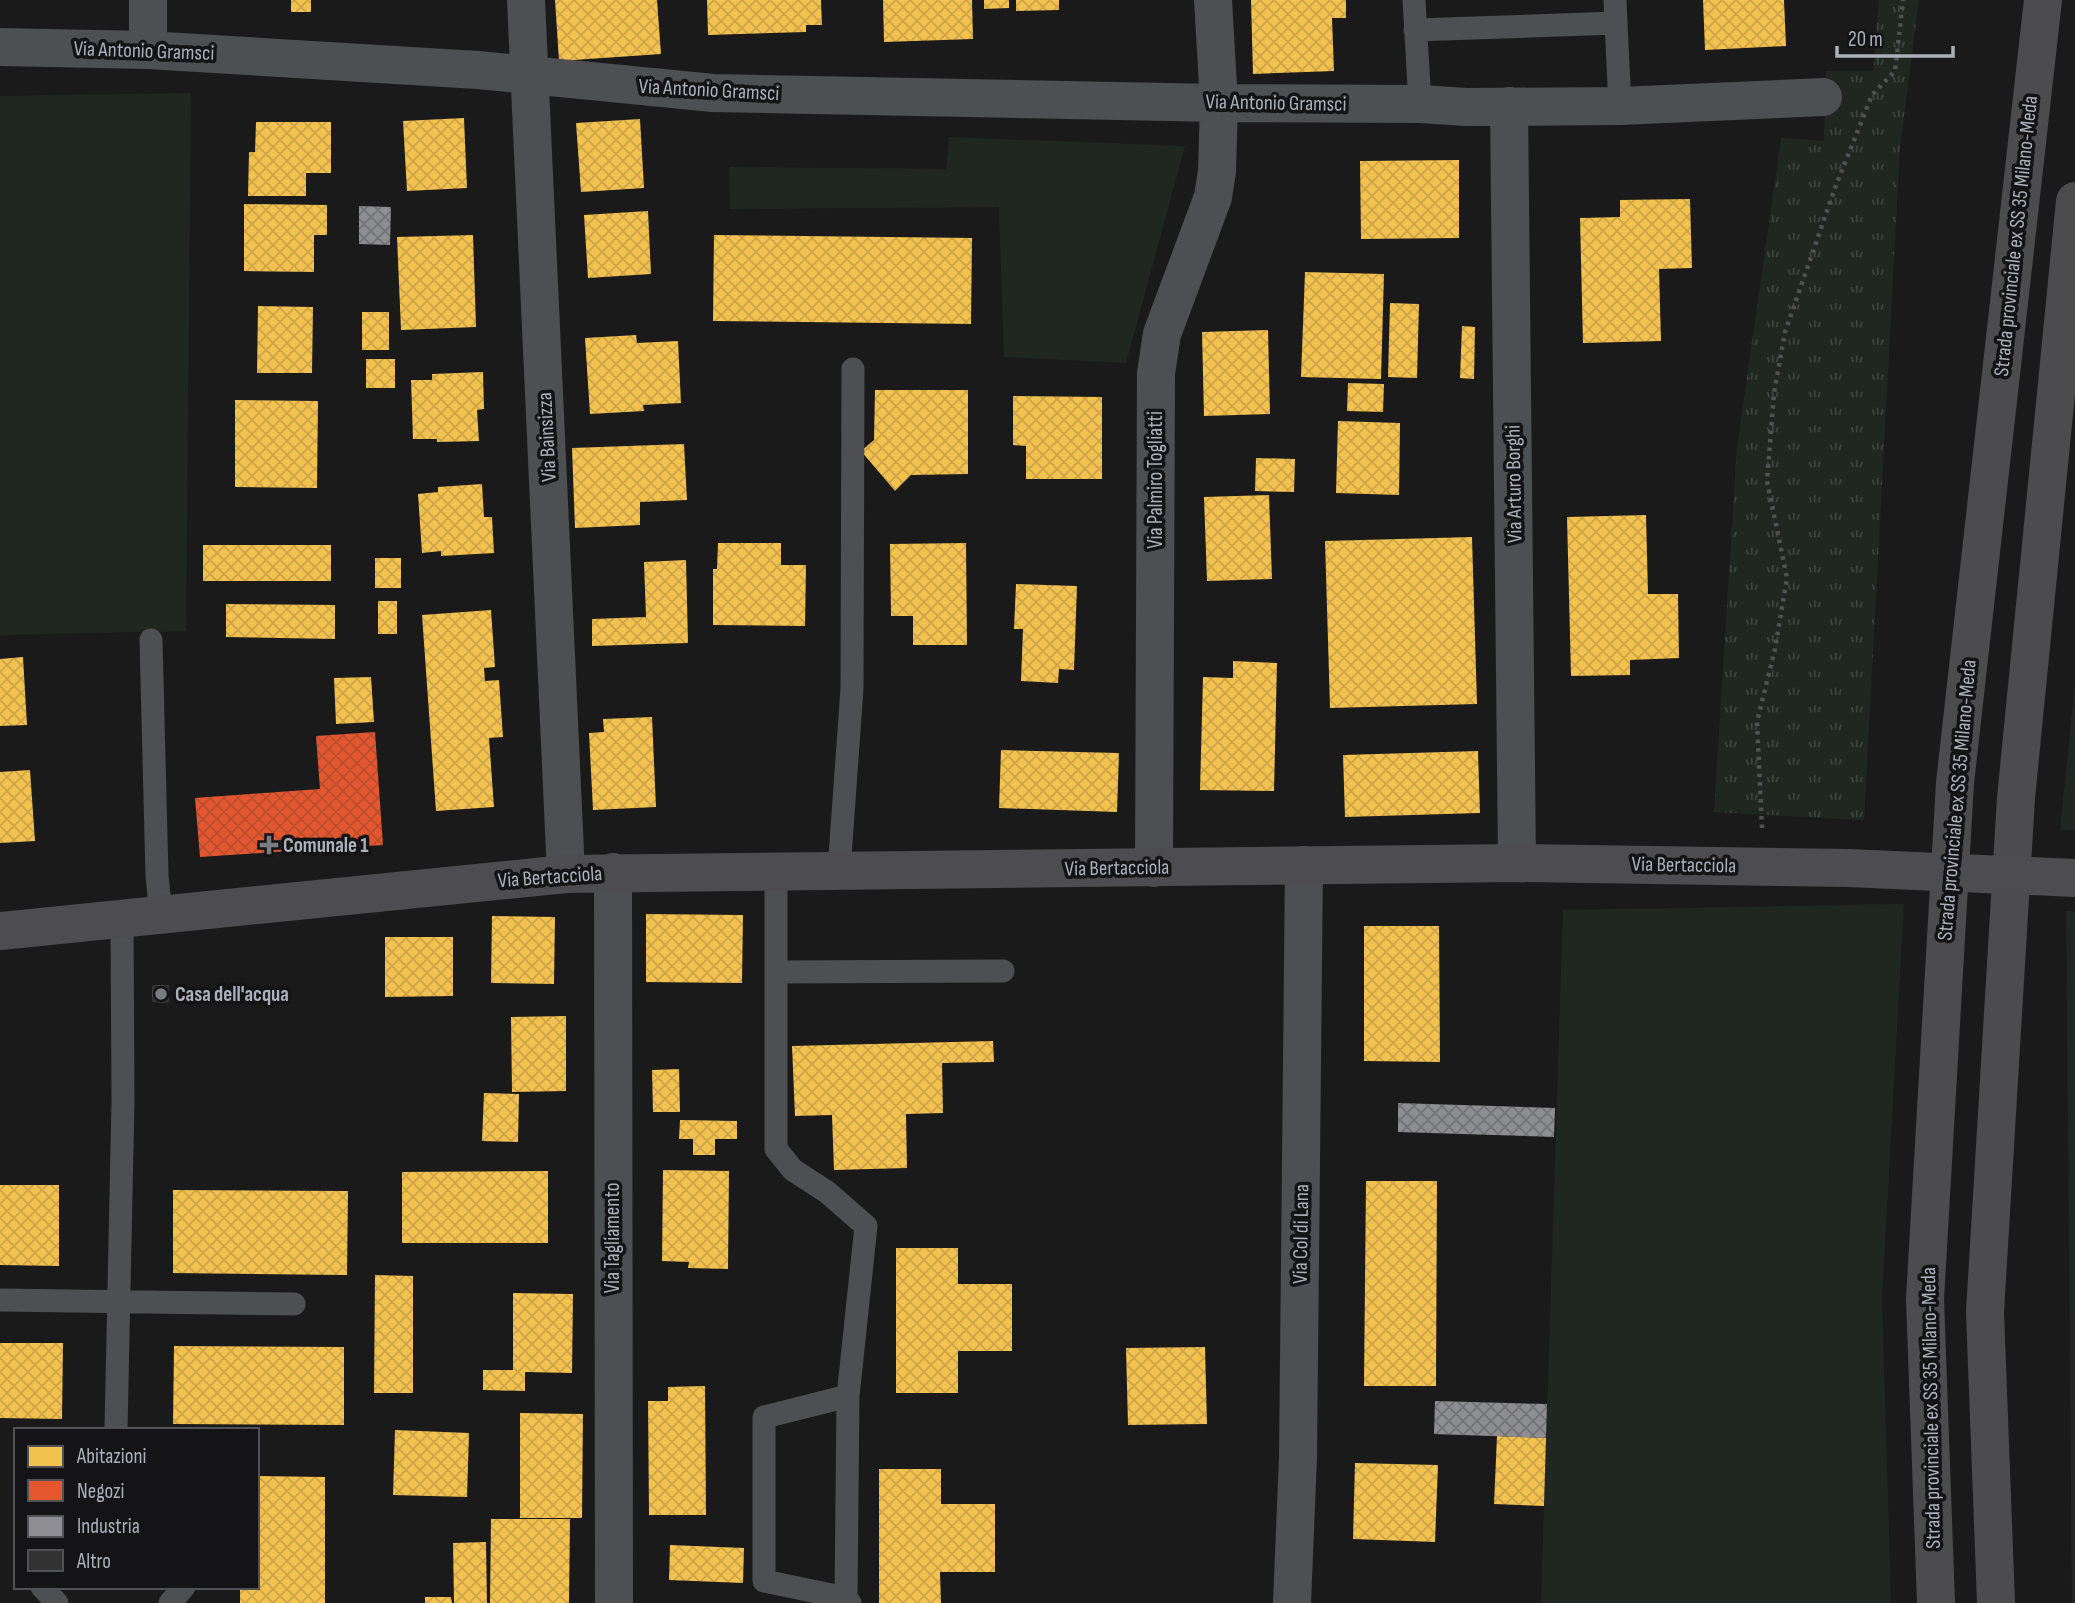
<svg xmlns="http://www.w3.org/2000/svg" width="2075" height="1603" viewBox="0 0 2075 1603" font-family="'Sofia Sans Condensed',sans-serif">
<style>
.grass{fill:#202721}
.park{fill:url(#park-tufts)}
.homes{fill:url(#homes-cross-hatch)}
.shops{fill:url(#shops-cross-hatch)}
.industry{fill:url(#industry-cross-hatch)}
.building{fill:url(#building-cross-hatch)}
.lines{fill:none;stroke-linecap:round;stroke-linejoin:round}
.path{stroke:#505155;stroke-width:4.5;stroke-dasharray:3.5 5;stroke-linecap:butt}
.lane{stroke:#4e4f53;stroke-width:23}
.street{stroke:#4e4f53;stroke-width:38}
.secondary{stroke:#4d4d51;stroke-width:38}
.highway{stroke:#4c4c4f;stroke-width:38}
.secondary-bridge{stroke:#4d4d51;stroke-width:38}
.poi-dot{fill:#797c83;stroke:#141416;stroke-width:2.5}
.labels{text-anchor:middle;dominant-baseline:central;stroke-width:7;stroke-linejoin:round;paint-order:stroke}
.street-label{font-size:21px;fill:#acb0bb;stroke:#141416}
.poi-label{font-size:21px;font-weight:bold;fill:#acb0bb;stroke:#141416;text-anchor:start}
</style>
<defs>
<pattern id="park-tufts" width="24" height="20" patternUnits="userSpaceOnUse" patternTransform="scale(1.75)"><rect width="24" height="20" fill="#202721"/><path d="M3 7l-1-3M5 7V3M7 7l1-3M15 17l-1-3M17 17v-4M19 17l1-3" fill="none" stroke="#3e443f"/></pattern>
<pattern id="homes-cross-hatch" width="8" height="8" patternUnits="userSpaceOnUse" patternTransform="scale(1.75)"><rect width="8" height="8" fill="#f2c14e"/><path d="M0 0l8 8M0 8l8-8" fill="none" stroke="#cca54a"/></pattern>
<pattern id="shops-cross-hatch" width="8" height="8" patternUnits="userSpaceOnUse" patternTransform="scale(1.75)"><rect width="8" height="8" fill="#e4572e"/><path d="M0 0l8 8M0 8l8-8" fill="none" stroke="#b84e30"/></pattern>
<pattern id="industry-cross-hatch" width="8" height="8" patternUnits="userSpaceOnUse" patternTransform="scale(1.75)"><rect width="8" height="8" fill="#8d8d92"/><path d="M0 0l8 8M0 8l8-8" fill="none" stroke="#727377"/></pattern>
<pattern id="building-cross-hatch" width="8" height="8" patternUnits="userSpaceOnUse" patternTransform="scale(1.75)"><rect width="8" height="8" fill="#323232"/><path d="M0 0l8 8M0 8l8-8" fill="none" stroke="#4d4d4e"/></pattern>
</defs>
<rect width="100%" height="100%" fill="#1a1a1a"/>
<path class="grass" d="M191 93 186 631 0 635V96Z
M949 137 1185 146 1126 363 1004 357 999 207 730 209 729 167 946 169Z
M2075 682V830H2060Z
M1904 904 1882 1298 1891 1603H1541L1563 910Z
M2066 911H2075V1603H2072Z"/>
<path class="park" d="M1879 0H1919L1900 147 1864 820 1714 812 1737 447 1781 138 1824 141 1826 71H1873Z"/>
<path class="homes" d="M291 0H311V12H291Z
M555 0H657L661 54 559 61Z
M707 0H821L822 25H806V32L708 35Z
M883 0H972L973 39 884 42Z
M984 0H1009V8L984 9Z
M1016 0H1059V10L1016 11Z
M1251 0H1346V18H1332L1334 71 1253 74Z
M1703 0H1784L1786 46 1705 50Z
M464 118 467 188 407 191 403 121Z
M640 119 644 188 581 192 576 123Z
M256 122H331V173H306V196H248L249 152H255Z
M1459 160V238L1361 239 1360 161Z
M1690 199 1692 268 1659 269 1661 341 1583 343 1580 218 1620 217V200Z
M244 204 327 205V235H314V272L244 271Z
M648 211 651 274 588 278 584 215Z
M473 235 476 327 401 330 397 237Z
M714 235 972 238 971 324 713 321Z
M1305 272 1384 274 1381 379 1301 377Z
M1390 303 1419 304 1417 378 1388 377Z
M258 306 313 307 312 373H257Z
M362 312H389V350H362Z
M1462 326 1475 327 1474 379 1460 378Z
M1268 330 1270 414 1204 416 1202 332Z
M636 335 637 343 678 341 681 403 643 405 644 411 590 414 585 338Z
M366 359H395V388H366Z
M483 372 484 409 477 410 479 441 437 442V439H413L411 380H432V374Z
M1348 383 1384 384 1383 412 1347 411Z
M875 390H968V474L911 475 895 491 861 451 874 440Z
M1013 396 1102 397V479H1026V446L1013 445Z
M235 400 318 401 317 488 235 487Z
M1338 421 1400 423 1399 495 1336 493Z
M684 444 687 500 640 502V525L575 528 572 448Z
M1256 458 1295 459 1294 492 1255 491Z
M482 484 484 517H492L494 553 441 556V551L422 553 418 494 438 492V487Z
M1269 495 1272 579 1207 581 1204 497Z
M1646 515 1648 594H1678L1679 658 1630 660V675L1571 676 1567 517Z
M1472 537 1477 704 1330 708 1325 541Z
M718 543H781V565H806L805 626 713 625V569H717Z
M966 543 967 645H913V616H891L890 544Z
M203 545H331V581H203Z
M375 558H401V588H375Z
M686 560 688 643 592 646V619L646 617 644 562Z
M1016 584 1077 586 1074 670 1059 669 1058 683 1021 681 1023 629H1014Z
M378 601H397V634H378Z
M226 604 335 605V639L226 637Z
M491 610 495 667 484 668 485 681 499 680 503 737 489 738 494 807 436 811 422 615Z
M23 657 27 725 0 726V659Z
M1233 661 1277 663 1274 791 1200 790 1203 677 1233 678Z
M371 677 374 722 336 724 334 678Z
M652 717 656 807 593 810 589 733 604 732 603 719Z
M1001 750 1119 753 1117 812 999 808Z
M1478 751 1480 813 1345 817 1343 755Z
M30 770 35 841 0 843V772Z
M646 914 743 915 742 983 646 982Z
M492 916 555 917 554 984 491 983Z
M1364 926H1439L1440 1062 1364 1061Z
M385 937H453V996L385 997Z
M566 1016V1091L512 1092 511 1017Z
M993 1041 994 1062 942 1063 943 1113 906 1114 907 1168 834 1170 832 1115 795 1116 792 1046Z
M679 1069 680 1112H653L652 1070Z
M484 1093 519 1094 518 1142 482 1141Z
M680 1120 737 1121V1139H715V1155H693V1139H679Z
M663 1170 729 1171 728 1269 688 1268 689 1262 662 1261Z
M548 1171V1243H402V1172Z
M1366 1181H1437L1436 1386H1364Z
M0 1185H59V1266L0 1265Z
M173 1190 348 1191 347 1275 173 1273Z
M896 1248H958V1284H1012V1351H958V1393H896Z
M375 1275 413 1276V1393H374Z
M513 1293 573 1294 572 1373 525 1372V1391L483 1390V1370H513Z
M0 1343H63L62 1419 0 1418Z
M174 1346 344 1347V1425L173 1424Z
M1205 1347 1207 1424 1128 1425 1126 1348Z
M705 1386 706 1515H649L648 1401H668V1387Z
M520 1413 583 1414 582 1518H520Z
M395 1430 469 1433 467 1497 393 1495Z
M1497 1436 1546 1438 1544 1506 1494 1504Z
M1355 1463 1438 1465 1435 1542 1353 1539Z
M879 1469H941V1504H995V1572H940L941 1603H879Z
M257 1476 325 1477V1603H240V1587H257Z
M491 1519H570L569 1603H490Z
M486 1542 487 1603H454L453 1543Z
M670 1545 744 1548 743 1583 669 1580Z
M425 1597H451L452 1603H425Z"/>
<path class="shops" d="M375 732 383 845 200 857 195 798 320 789 316 736Z"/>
<path class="industry" d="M359 206 391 207 390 245 359 244Z
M1398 1103 1555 1108 1554 1137 1398 1132Z
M1435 1401 1547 1404 1546 1438 1434 1434Z"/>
<path class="building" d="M152 985H169V1003L152 1002Z"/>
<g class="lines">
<path class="path" d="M1762 828 1757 722 1775 649 1787 578 1767 481 1774 393 1785 332 1835 188 1872 95 1895 71 1903 0"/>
<path class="lane" d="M1414 0 1420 104
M1616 23 1620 106
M1415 30 1616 23 1615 0
M151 640 157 876 161 915
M839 870 852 689 853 369
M776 871V1149L793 1170 827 1192 866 1226 848 1396 846 1598 850 1603
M776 972 1003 971
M0 1300 294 1304
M116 1430 123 1101 122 919
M42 1587 57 1603
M846 1598 764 1581V1417L848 1396
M170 1603 184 1587"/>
<path class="street" d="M526 0 566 874
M0 47 148 50 478 70 713 93 1219 103 1420 104 1467 107 1620 106 1823 97
M148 50V0
M1509 106 1517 863
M1154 868 1156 373 1162 334 1213 197 1217 171 1219 103 1213 0
M613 872 614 1603
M1292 1603 1298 1457 1304 865"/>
<path class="secondary" d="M0 931 566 874 1517 863 1848 868"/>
<path class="highway" d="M1936 1603 1925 1299 1955 783 2043 0
M1996 1603 1985 1312 2016 798 2075 201"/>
<path class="secondary-bridge" d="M1848 868 2075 878"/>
</g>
<g class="poi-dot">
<path d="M265.5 834.5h7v7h7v7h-7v7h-7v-7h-7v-7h7z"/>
<circle cx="161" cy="994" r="7"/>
</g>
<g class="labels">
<g class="street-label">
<text transform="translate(144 51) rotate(2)">Via Antonio Gramsci</text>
<text transform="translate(709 90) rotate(3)">Via Antonio Gramsci</text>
<text transform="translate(1276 103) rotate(1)">Via Antonio Gramsci</text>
<text transform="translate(2016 236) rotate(-84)">Strada provinciale ex SS 35 Milano-Meda</text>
<text transform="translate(547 437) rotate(-93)">Via Bainsizza</text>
<text transform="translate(1155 480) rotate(-90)">Via Palmiro Togliatti</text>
<text transform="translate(1514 484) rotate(-91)">Via Arturo Borghi</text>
<text transform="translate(1957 800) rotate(-85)">Strada provinciale ex SS 35 Milano-Meda</text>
<text transform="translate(1684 865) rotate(1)">Via Bertacciola</text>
<text transform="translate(1117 868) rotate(-1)">Via Bertacciola</text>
<text transform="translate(550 877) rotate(-4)">Via Bertacciola</text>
<text transform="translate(1301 1234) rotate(-89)">Via Col di Lana</text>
<text transform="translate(612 1238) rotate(-90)">Via Tagliamento</text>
<text transform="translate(1931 1408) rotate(-91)">Strada provinciale ex SS 35 Milano-Meda</text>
</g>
<g class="poi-label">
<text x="283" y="845">Comunale 1</text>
<text x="175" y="994">Casa dell'acqua</text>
</g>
</g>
<rect x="14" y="1428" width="245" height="161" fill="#141416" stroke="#515258" stroke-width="2"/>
<rect x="28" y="1446" width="35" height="21" fill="#f2c14e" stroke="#515258" stroke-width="2"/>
<text x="77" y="1463" font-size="21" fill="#acb0bb">Abitazioni</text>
<rect x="28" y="1480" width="35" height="21" fill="#e4572e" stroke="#515258" stroke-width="2"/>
<text x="77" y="1498" font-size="21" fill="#acb0bb">Negozi</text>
<rect x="28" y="1516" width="35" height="21" fill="#8d8d92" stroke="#515258" stroke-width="2"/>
<text x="77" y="1533" font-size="21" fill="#acb0bb">Industria</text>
<rect x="28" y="1550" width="35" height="21" fill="#323232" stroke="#515258" stroke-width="2"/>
<text x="77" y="1568" font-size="21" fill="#acb0bb">Altro</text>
<path d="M1837 46v10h116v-10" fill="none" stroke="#acb0bb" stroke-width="3.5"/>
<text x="1848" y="46" font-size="21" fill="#acb0bb" stroke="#141416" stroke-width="5" paint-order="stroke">20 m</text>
</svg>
